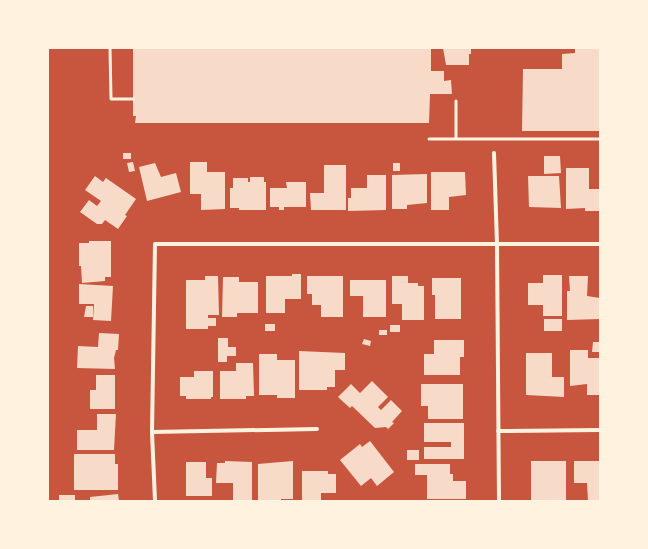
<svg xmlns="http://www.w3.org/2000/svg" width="648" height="549" viewBox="0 0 648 549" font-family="'PT Sans Narrow',sans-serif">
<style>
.building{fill:#f7dbc8}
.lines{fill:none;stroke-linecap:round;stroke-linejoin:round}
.service{stroke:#fff3e0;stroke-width:3}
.minor{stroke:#fff3e0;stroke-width:4}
</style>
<rect width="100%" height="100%" fill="#c8553d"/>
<path class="building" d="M133 48H431V71H444V81L451 80 452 94H430L429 123H135L136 116H133Z
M443 48H471V54H469V65H446Z
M575 48H600V131H522L523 69H562V54L575 53Z
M123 153H131V159H123Z
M544 156H560L561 173 544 174Z
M133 162 135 171 129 172 127 163Z
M190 162H207V172H225V209L201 210V194H190Z
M155 163 161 177 176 173 181 192 147 201 139 167Z
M393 163H400V171H393Z
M324 165H346V210H311L310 193H324Z
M566 168H589V189H600V211H585V208L566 209Z
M431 172H465L466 195 449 197V210H431Z
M427 174V203L407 205V209H392V175Z
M367 175H386V210L348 211V198H351V188H367Z
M95 176 103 182 106 178 136 199 125 215 127 216 118 229 105 220 102 224H97L80 212 89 200 97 206 101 201 85 190Z
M528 176H559L561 208 529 207Z
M250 177H264V182H266V210H239V208H230V188H233V178H248V182H250Z
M286 182H306V207H284V210H279V207H270V188H287Z
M89 241H111V277H105V281L82 283 81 266H79V243H89Z
M292 274H301V299H285V313H266V276H292Z
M543 275H562V316H543V305H528V283H543Z
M205 276H218L219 315H208V318H216V326H208V329H186V280H205Z
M307 276H343V317H321V305H312V294H307Z
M392 276H408V283H418V286H424V320H402V304H392Z
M569 276H588L587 296 600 298V319L567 320V291H570Z
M223 277H239V282H258V313H237V317H222Z
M432 278H461V319H435V295H432Z
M350 280H386V317H363V296H350Z
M79 284 113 286 111 321 93 320 94 304H79Z
M86 306H93V317H84Z
M544 319H562V331H544Z
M265 324H275V331H265Z
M390 325H400V332H390Z
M379 330H387V335H379Z
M99 333 119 334 118 350H116L114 358 115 369 77 368 78 346 98 347Z
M218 338H228V347H236V356H227V362H218Z
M364 339 371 341 370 346 362 344Z
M434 340H464V357H460V375H424V354H434Z
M593 342H600V352H592Z
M570 350H588V358H600V395H587V384L570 386Z
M299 351 345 353V370H335V387H327V390H299Z
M526 353H552V377H564V397L526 395Z
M259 354H277V360H295V398H277V395H259Z
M236 363H253L254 396H246V399H220V371H236Z
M194 371H213V397H211V399H186V396H180V377H194Z
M96 375H115V409H90V390H96Z
M372 381 388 397 378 407 381 410 391 400 402 411 392 422 394 423 388 429 386 427 375 428 352 406 350 408 338 397 351 384 360 393Z
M421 384H463V419H428V406H421Z
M97 414H116L114 450H77V430H97Z
M424 423H464V459H424V447H451V442H424Z
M370 441 394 472 377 486 371 478 361 486 340 460 360 444 362 447Z
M407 450H419V460H407Z
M74 454H115V464H118V490H74Z
M225 461 252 462V501H233V483H216L217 463H225Z
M293 461V499H281V501H258V464Z
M531 461H566V501H531Z
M574 461H600V501H588L587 483H574Z
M186 462H206V478H212V496H186Z
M415 464H450V474H453V481H466V499H427V475H415Z
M302 471H328V474H336V493H321V501H302Z
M118 494 119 501H90V497Z
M59 495H75V501H59Z"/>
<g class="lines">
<path class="service" d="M110 48 111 99H133
M456 101V139
M429 139H600"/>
<path class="minor" d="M494 153 497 244 499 501
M498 431 600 430
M152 432 317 429
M155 501 152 432 155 244H600"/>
</g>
<rect width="648" height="549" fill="none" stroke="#fff3e0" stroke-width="98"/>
</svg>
